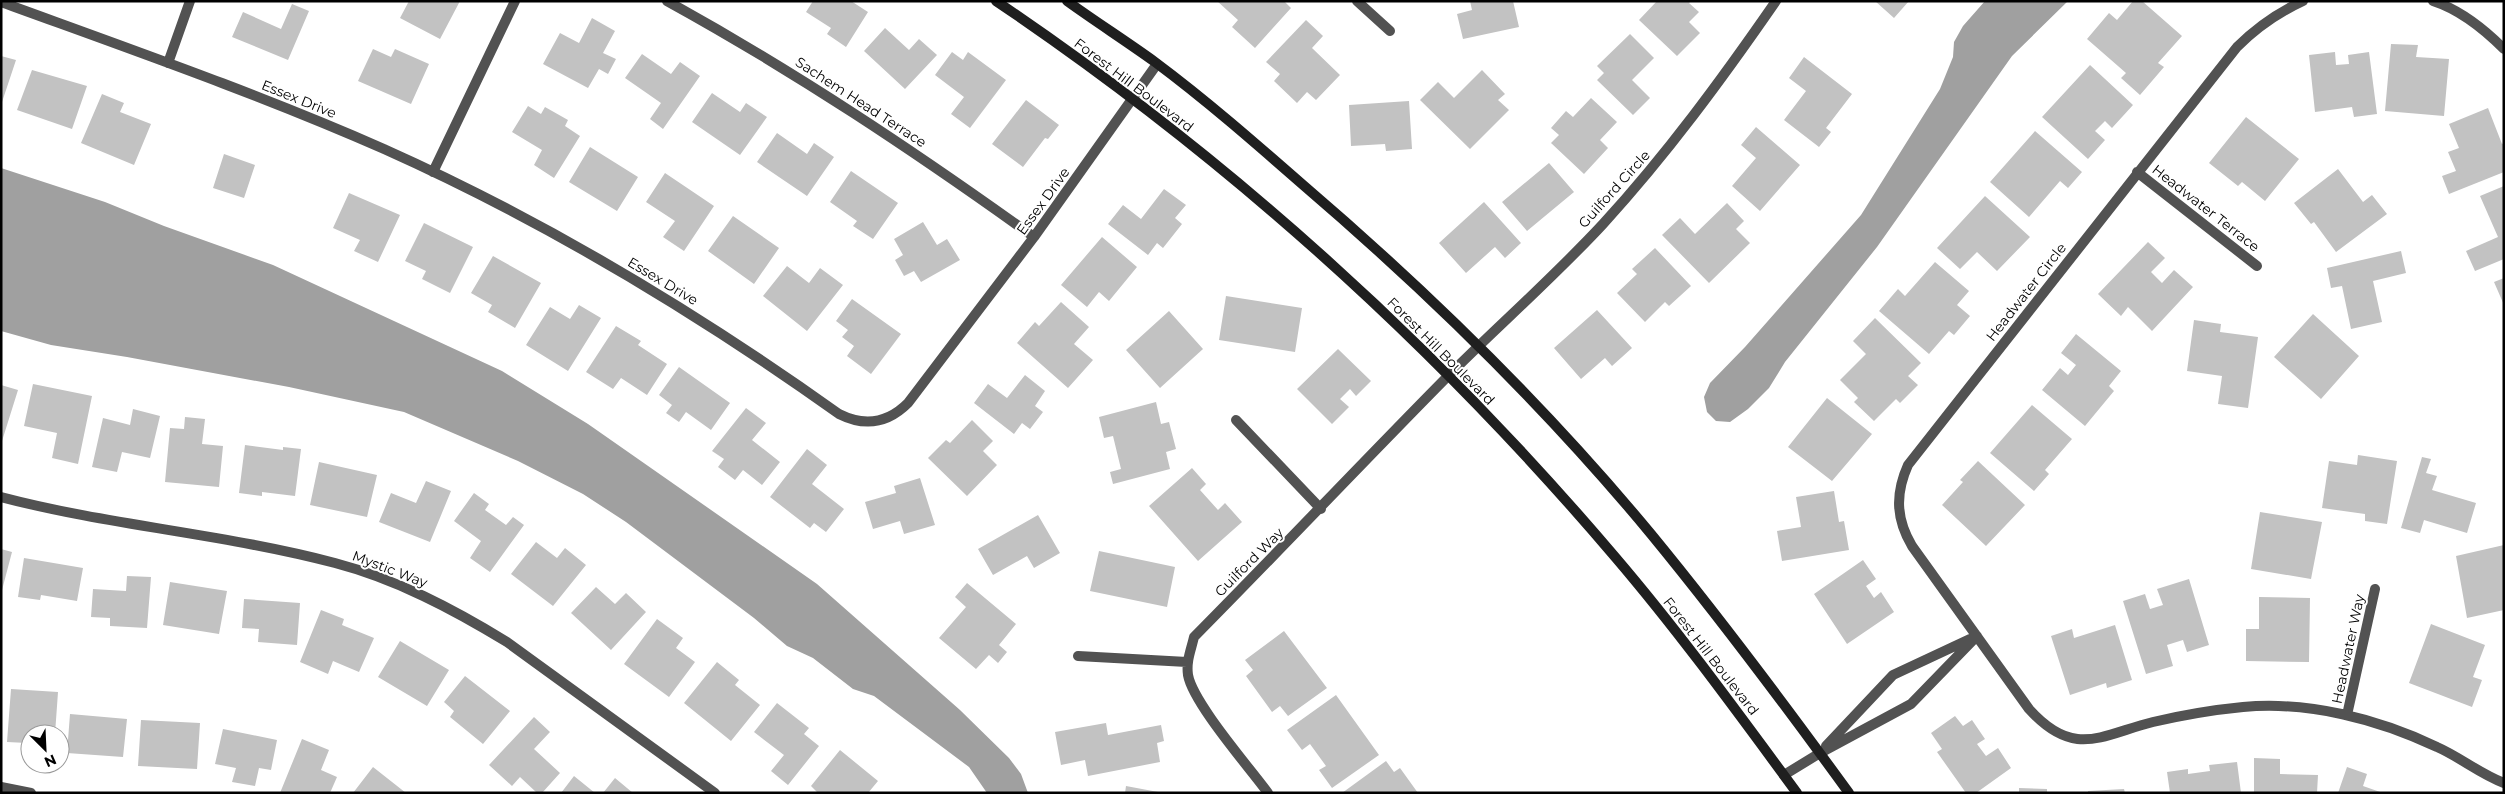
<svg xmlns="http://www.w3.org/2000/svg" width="2505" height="794" viewBox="0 0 2505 794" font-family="Montserrat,sans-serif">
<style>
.water{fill:#a0a0a0}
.building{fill:#c2c2c2}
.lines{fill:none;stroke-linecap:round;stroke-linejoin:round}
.minor{stroke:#525252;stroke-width:10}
.secondary{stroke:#1f1f1f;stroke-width:10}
.labels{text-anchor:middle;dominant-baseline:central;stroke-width:4;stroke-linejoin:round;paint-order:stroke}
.street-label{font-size:14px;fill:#000;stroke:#fff}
</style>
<rect width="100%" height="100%" fill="#fff"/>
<path class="water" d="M1985 1H2068L2012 56 1877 247 1785 362 1769 388 1748 409 1730 422 1716 421 1707 412 1704 397 1710 383 1745 347 1861 215 1940 89 1953 57 1954 42 1963 26Z
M1 168 105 202 164 226 273 265 502 371 588 424 817 584 960 710 1009 758 1021 774 1028 793H987L969 767 874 696 853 689 813 658 787 646 754 618 626 522 583 494 518 461 404 412 289 387 127 357 51 345 1 331Z"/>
<path class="building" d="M409 1H460L440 39 400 18Z
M813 1H851L868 12 846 47 827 34 831 28 806 12Z
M1217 1H1284L1291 8 1255 48 1232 27 1238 20Z
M1470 1H1513L1519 27 1463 39 1457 14 1472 10Z
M1657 1H1691L1689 3 1699 12 1689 22 1700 33 1677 56 1639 20Z
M1875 1H1909L1894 18Z
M2133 1H2142L2182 36 2158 63 2164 67 2140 95 2121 78 2126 73 2087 39 2109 13 2117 20Z
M292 4 309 11 288 60 232 37 243 12 281 29Z
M592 18 615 31 603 53 616 59 608 74 599 69 588 88 543 64 560 33 579 43Z
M1306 20 1323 36 1312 48 1340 75 1316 100 1307 92 1297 103 1274 81 1280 74 1266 62Z
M885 28 909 50 919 39 937 55 905 89 864 51Z
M1630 34 1654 58 1632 80 1650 98 1633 115 1597 80 1604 73 1597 66Z
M2391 44 2418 45 2416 57 2449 59 2444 116 2385 111Z
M373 49 391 57 395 49 429 64 411 104 358 81Z
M952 52 963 60 968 52 1006 80 970 128 951 114 964 97 935 75Z
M2335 52 2336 65 2349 64 2348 55 2369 52 2377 114 2354 117 2352 107 2315 112 2309 55Z
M642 54 671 74 680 62 700 76 663 129 650 119 661 103 625 78Z
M1 56 16 60 2 102H1Z
M1804 57 1852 94 1826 128 1831 132 1819 147 1784 120 1806 91 1789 78Z
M2090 65 2133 105 2112 128 2105 121 2095 131 2105 140 2088 159 2042 117Z
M32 70 87 86 72 129 17 110Z
M1482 70 1505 94 1498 100 1509 110 1470 149 1420 100 1438 82 1454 98Z
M712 93 740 112 746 103 767 117 740 155 692 122Z
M102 94 124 103 120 112 151 124 134 165 81 143Z
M1591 98 1617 122 1600 140 1608 148 1584 174 1551 143 1559 135 1551 128 1566 111 1573 117Z
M1026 100 1059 125 1048 139 1045 138 1023 167 992 144Z
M1409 101 1412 149 1386 151 1385 144 1351 146 1349 105Z
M528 106 541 114 545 107 568 120 565 126 580 136 554 178 534 165 542 150 512 132Z
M2488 108 2502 144 2504 143V172L2449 194 2442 176 2456 171 2448 152 2459 148 2449 124Z
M2246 117 2299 159 2265 201 2242 182 2238 186 2209 163Z
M1756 127 1800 165 1760 211 1732 186 1756 158 1741 145Z
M2035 131 2082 172 2068 188 2060 181 2029 217 1990 182Z
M777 133 807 154 814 143 834 157 807 196 757 162Z
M590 147 638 177 617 211 569 182Z
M224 154 255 165 244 198 213 188Z
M1549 163 1574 192 1527 231 1502 202Z
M2338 169 2363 202 2372 195 2387 214 2336 252 2314 222 2311 224 2294 203Z
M851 171 898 203 873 239 853 226 857 221 830 202Z
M665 173 714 206 684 251 663 237 675 221 646 202Z
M2504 186V259L2475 271 2466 251 2498 237 2480 196Z
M1164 189 1186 205 1175 218 1182 224 1163 248 1157 243 1148 255 1108 224 1123 205 1141 219Z
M349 193 400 215 378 262 354 251 360 240 333 228Z
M1985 196 2030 237 1997 271 1977 252 1960 269 1937 248Z
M1484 202 1521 243 1505 258 1495 247 1466 273 1439 243Z
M1727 203 1744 221 1736 229 1750 243 1709 283 1662 235 1680 218 1695 234Z
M733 216 779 248 754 284 708 251Z
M923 222 937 245 947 239 960 260 921 282 914 271 904 276 895 260 903 255 894 239Z
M424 223 473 247 450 293 422 279 426 271 405 261Z
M1102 237 1137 267 1109 301 1099 292 1087 307 1061 285Z
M2148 242 2165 258 2151 272 2162 283 2174 270 2193 287 2152 331 2128 307 2121 316 2098 294Z
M1655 248 1691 286 1669 306 1665 302 1645 322 1617 293 1637 274 1632 269Z
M2401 251 2406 273 2373 281 2382 322 2351 329 2342 286 2331 288 2327 268Z
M493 256 541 283 515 328 488 312 492 305 471 293Z
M1935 262 1969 291 1957 305 1970 316 1954 335 1949 331 1929 354 1879 311 1898 289 1905 296Z
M787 266 809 283 820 268 843 285 807 331 763 296Z
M2504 278V305L2494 282Z
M1226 296 1302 308 1295 352 1219 340Z
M852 299 901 334 871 374 847 356 854 346 842 337 848 330 836 321Z
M1061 302 1089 327 1074 344 1093 360 1068 388 1017 343 1035 322 1039 326Z
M579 305 601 318 568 371 526 345 550 307 570 319Z
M1597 310 1632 348 1612 366 1605 358 1581 379 1554 348Z
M1169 311 1203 349 1160 388 1126 350Z
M2313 314 2359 356 2321 399 2274 357Z
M1875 318 1921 363 1908 376 1918 385 1900 403 1896 399 1874 421 1854 402 1858 398 1840 380 1866 354 1853 341Z
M2194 320 2221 324 2220 332 2258 337 2248 408 2218 404 2222 376 2187 371Z
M616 326 641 341 638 345 667 364 647 395 621 378 613 389 586 372Z
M2076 334 2121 371 2109 386 2114 391 2085 426 2042 390 2060 368 2068 375 2076 365 2061 353Z
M1338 349 1371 381 1356 396 1350 389 1340 399 1349 407 1332 424 1297 389Z
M679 367 730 403 711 430 686 412 679 422 666 413 672 405 659 395Z
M1025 375 1045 391 1035 406 1043 412 1030 429 1022 423 1014 434 974 403 988 384 1007 398Z
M33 384 92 396 78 464 52 458 57 433 24 426Z
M1 385 18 390 2 441H1Z
M1827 398 1872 434 1832 481 1788 447Z
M1156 402 1161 424 1169 422 1176 449 1166 452 1170 469 1113 484 1110 472 1121 469 1113 436 1104 438 1099 417Z
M2032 405 2072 439 2045 470 2049 474 2034 491 1990 453Z
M746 408 766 423 752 440 780 462 762 485 743 470 735 480 718 467 724 459 712 451Z
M133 409 160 416 150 458 122 452 117 472 92 467 103 418 130 425Z
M185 417 205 419 202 444 223 446 219 487 165 482 170 428 184 429Z
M972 420 993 441 983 451 997 465 967 496 928 458 946 440 950 443Z
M245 445 283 450V447L301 449 295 496 262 492V496L239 493Z
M807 449 827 465 812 484 844 509 826 532 814 523 810 528 770 497Z
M2358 455 2397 461 2387 524 2365 521V514L2322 508 2329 461 2357 465Z
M2422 457 2431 459 2426 473 2437 476 2432 490 2476 503 2467 533 2424 520 2420 533 2401 528Z
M1978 461 2025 505 1986 546 1942 505 1963 482 1960 480Z
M319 462 377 475 367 517 310 505Z
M1192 468 1206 484 1200 490 1218 510 1225 503 1242 522 1198 561 1149 506Z
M920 478 935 525 904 534 900 521 873 529 865 502 896 493 894 486Z
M426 481 451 491 430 542 379 522 391 493 416 503Z
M1834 491 1839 522 1844 521 1849 550 1782 561 1777 531 1801 527 1796 497Z
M474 493 489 504 485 510 506 525 513 517 524 525 490 572 470 558 481 541 454 521Z
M2260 512 2322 522 2311 579 2251 569Z
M1038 515 1060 553 1034 568 1027 556 993 575 978 549Z
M536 542 557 558 565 548 586 565 553 606 511 574Z
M2504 545V610L2467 618 2456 556Z
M1 549 12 552 2 590H1Z
M1099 551 1175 567 1167 607 1090 591Z
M24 558 83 568 77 601 41 595 40 600 18 597Z
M1863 560 1876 579 1866 586 1874 598 1881 592 1894 612 1847 644 1814 594Z
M127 576 151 577 147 628 110 626V618L91 617 93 589 126 591Z
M2189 579 2209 645 2187 652 2183 640 2167 645 2173 666 2146 674 2123 601 2145 594 2150 609 2163 605 2157 589Z
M170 582 227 591 219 634 163 625Z
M967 583 1016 624 999 645 1007 652 998 663 989 655 976 669 939 638 966 607 955 597Z
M596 587 615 604 626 593 646 612 611 650 571 613Z
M2259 597 2310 598 2309 662 2246 661V629H2259Z
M244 599 300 603 297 645 258 642 259 629 242 628Z
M321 610 344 619 342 625 374 638 359 672 333 661 328 674 300 662Z
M657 619 683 638 676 648 695 662 669 697 624 664Z
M2431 624 2485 645 2473 677 2482 680 2472 707 2409 683Z
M2115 625 2132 680 2107 688 2106 683 2070 695 2051 636 2072 629 2074 638Z
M1284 631 1327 688 1288 716 1280 706 1272 712 1246 676 1253 670 1245 660Z
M400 641 449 670 427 706 378 677Z
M717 662 739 680 735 685 760 705 731 741 684 703Z
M465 676 510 711 483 744 450 717 454 711 444 702Z
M11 689 58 692 55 734H30L27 743 7 742Z
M1336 695 1379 755 1332 788 1319 770 1326 766 1310 744 1302 750 1287 730Z
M777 703 809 728 804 734 819 746 788 785 771 771 784 755 754 732Z
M70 714 127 719 123 757 67 753Z
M1955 716 1963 726 1972 720 1985 739 1977 744 1986 756 1998 748 2011 768 1976 793H1966L1937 752 1942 749 1931 733Z
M534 717 550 732 534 749 560 773 542 793H537L520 777 512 786 489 765Z
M141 720 200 723 197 769 138 766Z
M1106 723 1108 735 1161 725 1164 741 1157 743 1160 762 1088 776 1085 760 1061 765 1055 732Z
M223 729 277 740 271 770 259 768 255 786 232 782 236 768 215 764Z
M302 739 329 750 321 770 337 777 330 793H280Z
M840 750 878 781 868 793H818L811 786Z
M2254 758 2280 759V774L2318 775 2317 793H2254Z
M1386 761 1394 772 1400 768 1418 793H1342Z
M2237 762 2241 793H2170L2167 772 2188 769V774L2210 771 2209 765Z
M373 767 406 793H353Z
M2347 767 2367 774 2363 786 2383 793H2338Z
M574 776 595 793H561Z
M615 778 633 793H603Z
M1126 786 1158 792V793H1125Z
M2019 788 2047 789V793H2019Z
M2124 789 2125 793H2088V791Z"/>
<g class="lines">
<path class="minor" d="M667 1C796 72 914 151 1034 237
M1357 1 1390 31
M2303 1C2277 13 2257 27 2237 47L1908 465C1895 494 1896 519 1912 546L2029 709C2074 759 2101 735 2153 722 2183 715 2212 710 2243 707 2309 701 2378 719 2437 747 2460 757 2480 774 2504 783
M2433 1C2461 10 2484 29 2504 49
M1 2C130 49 259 94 384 149 545 221 696 312 839 414 865 427 888 423 908 403L1034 237 1157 64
M168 63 190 1
M433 172 515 1
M2137 172 2257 266
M1236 420 1321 509
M1 497C111 526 226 534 335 563 396 579 453 609 507 642L715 793
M1078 656 1187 662
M2347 715 2375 589
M1826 746 1893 675 1970 639
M1784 775 1820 753 1911 704 1977 636
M1 787 31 793
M1268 793C1249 767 1193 703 1188 675 1186 661 1191 650 1194 637 1280 550 1363 462 1448 376 1500 324 1554 277 1603 224 1667 154 1722 79 1776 1"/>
<path class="secondary" d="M996 1C1227 157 1436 346 1616 558 1680 633 1738 713 1797 793
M1067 1C1096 22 1126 41 1155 62 1206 100 1254 142 1302 184 1427 291 1546 407 1651 534 1720 618 1785 705 1849 793"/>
</g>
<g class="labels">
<g class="street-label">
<text transform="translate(1134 85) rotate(37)">Forest Hill Boulevard</text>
<text transform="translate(299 99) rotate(22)">Essex Drive</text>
<text transform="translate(861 102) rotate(33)">Sachem Head Terrace</text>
<text transform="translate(1614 189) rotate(-48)">Guilford Circle</text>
<text transform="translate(1043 201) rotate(-54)">Essex Drive</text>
<text transform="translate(2206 208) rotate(38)">Headwater Terrace</text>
<text transform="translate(663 281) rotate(31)">Essex Drive</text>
<text transform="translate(2026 292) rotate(-52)">Headwater Circle</text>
<text transform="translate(1441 351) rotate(45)">Forest Hill Boulevard</text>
<text transform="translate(1249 562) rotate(-45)">Guilford Way</text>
<text transform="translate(390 569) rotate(21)">Mystic Way</text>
<text transform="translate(2348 649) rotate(-78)">Headwater Way</text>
<text transform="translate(1711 656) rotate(52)">Forest Hill Boulevard</text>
</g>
</g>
<rect width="2505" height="794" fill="none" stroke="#000000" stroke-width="5"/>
<g transform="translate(45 749) rotate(156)"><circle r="24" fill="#ffffff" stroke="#999999"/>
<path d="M0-4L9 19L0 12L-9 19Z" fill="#000000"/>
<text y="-8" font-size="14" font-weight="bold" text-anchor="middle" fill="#000000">N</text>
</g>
</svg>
